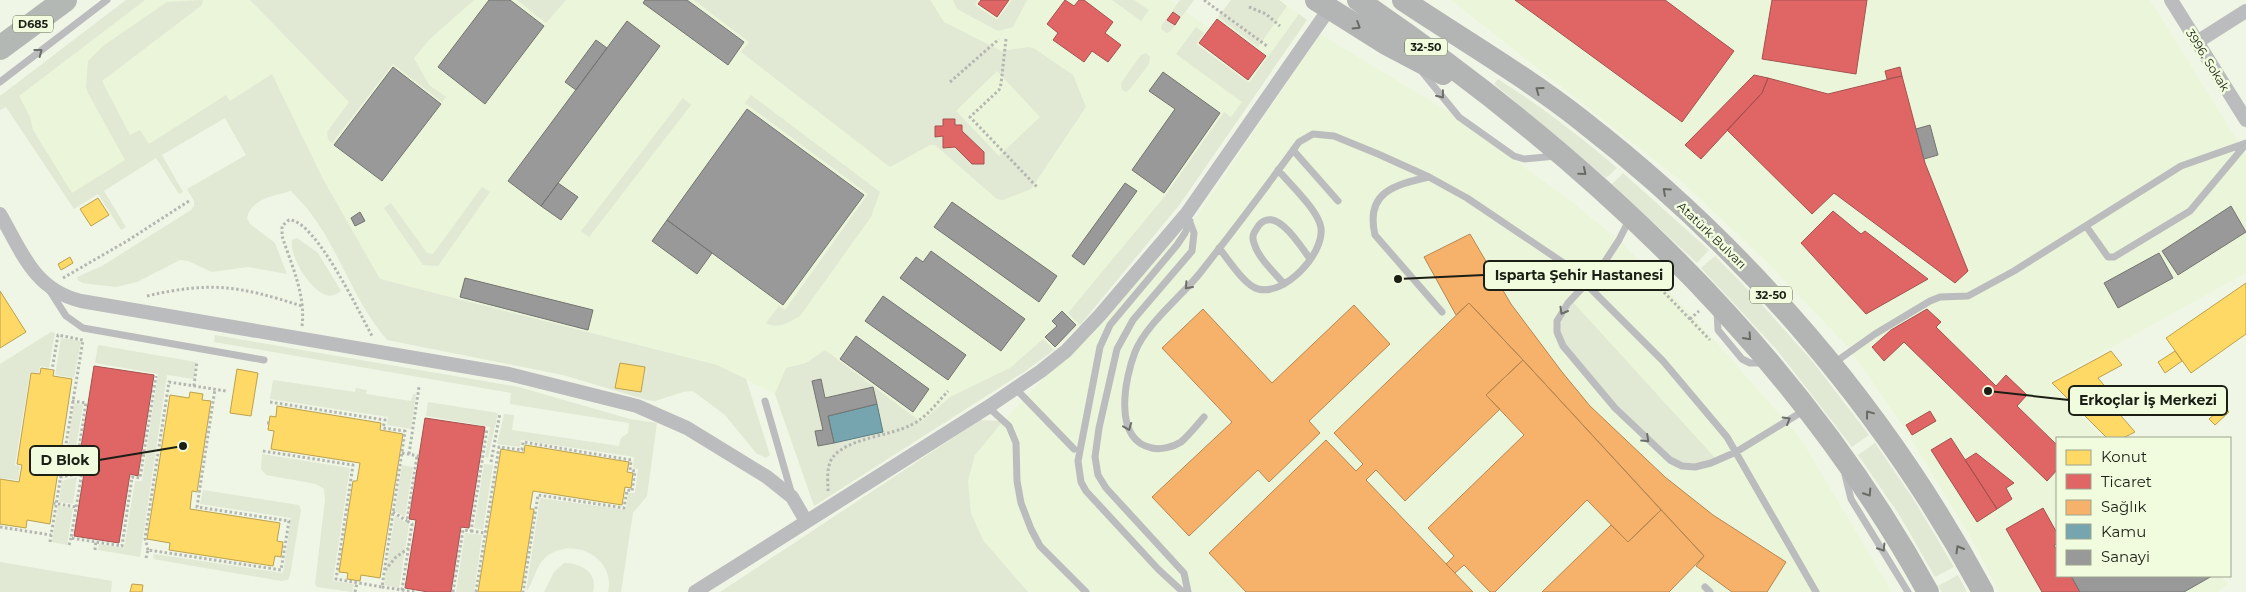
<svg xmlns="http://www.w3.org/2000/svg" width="2246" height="592" viewBox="0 0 2246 592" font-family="Montserrat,sans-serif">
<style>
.built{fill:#ebf5d9}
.green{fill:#e1e8d3;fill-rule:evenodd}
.homes{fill:#ffd966;stroke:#bba14e}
.shops{fill:#e06666;stroke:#a5514e}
.health{fill:#f6b26b;stroke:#b58651}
.public{fill:#76a5af;stroke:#5b7d81}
.industry{fill:#999;stroke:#747471}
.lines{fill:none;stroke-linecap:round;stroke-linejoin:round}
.path{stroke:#b4b6b2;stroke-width:3;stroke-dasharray:2.5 2.5;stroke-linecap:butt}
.service{stroke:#bbbcbd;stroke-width:7}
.minor{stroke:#bbbcbd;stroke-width:14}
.primary{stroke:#b3b5b4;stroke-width:22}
.trunk{stroke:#b4b8b5;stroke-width:24}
.oneway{stroke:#686a64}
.oneway2{stroke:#6c6e69}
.labels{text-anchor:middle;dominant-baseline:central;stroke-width:5;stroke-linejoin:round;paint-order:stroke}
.shield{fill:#f1fcdf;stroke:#5c6152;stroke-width:1}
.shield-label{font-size:11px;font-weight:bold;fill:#1c1f15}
.street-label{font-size:12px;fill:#1c1f15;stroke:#f1fcdf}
.leader{fill:none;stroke:#1c1f15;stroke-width:2}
.callout-dot{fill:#1c1f15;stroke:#f1fcdf;stroke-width:2}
.callout{fill:#f1fcdf;stroke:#1c1f15;stroke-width:2}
.callout-label{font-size:14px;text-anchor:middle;font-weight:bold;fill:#1c1f15}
</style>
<rect width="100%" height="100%" fill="#f0f6e5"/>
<path class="built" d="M126 0H1170L1210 29 1231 0H1279L1307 20 1180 204 1080 325 1054 350 1024 372 814 506 775 394 717 365 380 279 323 179 272 75 71 204 0 96Z
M1451 0H2150L2246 154V273L2049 382 2102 438H2057V576H2219L2229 583 2218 592H1999L1970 536 1903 426 1849 348 1765 260 1681 181Z
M1320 34 1449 112 1573 203 1619 240 1695 318 1801 439 1892 592H1028L983 540 971 513 968 481 975 455 990 435 1197 216Z"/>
<path class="green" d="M126 0H145L19 96 30 117 33 130 72 193 125 160 88 93 86 87 88 61 103 46 167 2 203 0 202 5 102 81 130 135 140 130 149 144 226 95 230 101 272 74 323 179 380 279 717 365 746 379 770 455 766 458 756 453 725 415 693 391 683 392 655 401 647 400 563 375 387 340C354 302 340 251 309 211 304 204 297 198 291 191 275 196 251 198 247 218L250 224 275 243 287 274 248 267 212 272 188 261 180 260 137 282 116 287 82 283 78 280 77 277 102 266 191 210 194 206V201L187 189 246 155 225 118 162 155 183 192 179 194 156 158 104 191 126 227 121 230 98 194 74 209 6 107 0 110V96Z
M250 0H474L430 39 414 58 429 85 446 97 442 102 393 64 332 143 328 139 327 132 349 102Z
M517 0H566L546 23Z
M694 0H930L944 22 1001 51 1029 47 1035 49 1073 75 1086 107 1031 189 1003 200 997 199 935 145H930L890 167 741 52 749 42ZM997 71 1040 117 999 156 956 111Z
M953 0H978L975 5 997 20 1012 0H1027L1013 27 998 31 957 9Z
M1112 0H1134L1149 10 1141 21Z
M1180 0H1194L1171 31 1167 33 1161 29 1162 25Z
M1231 0H1279L1287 6 1258 47 1218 17Z
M1299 14 1307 20 1180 204 1080 325 1068 313 1165 196 1224 112 1231 117 1242 102 1176 54 1196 27 1204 33 1196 44 1249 83Z
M1146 53 1150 57 1149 64 1130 89 1126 92 1122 90 1121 83 1141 55Z
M1498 79C1540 106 1579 135 1617 168L1606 178 1494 84Z
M751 95 880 192 871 217 800 316C789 322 778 330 766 323L779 306 785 310 868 194 745 103Z
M683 98 691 105 589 237 581 231Z
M1623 173 1709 250 1697 263 1612 184Z
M482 187 490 192 438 266 423 265 384 208 391 203 427 253 433 254Z
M297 238 318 253 341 291C336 294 332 297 326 295 310 290 289 256 292 240Z
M1715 256 1756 298 1813 362 1869 435 1852 447 1777 350 1701 268Z
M1571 300 1717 460 1682 466 1646 439 1563 346 1557 321Z
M51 332 55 333 49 368 40 366 39 373 30 372 15 465 20 466 18 480 0 478V364Z
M215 335 519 387 630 419 657 423 647 496 633 513 621 592H608C616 557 572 536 546 557 535 566 534 583 526 592L540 498 626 510 628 493H635L638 469 633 468 634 457 521 440 520 447 497 444 504 414 514 415 512 430 619 446 621 438 628 433 629 423 510 404 511 393 214 342Z
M61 338 81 341 74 378 55 375Z
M1043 339 1054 350 1024 372 814 506 775 394 786 368 806 363 825 350 921 422 950 397 1010 368Z
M98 345 196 362 194 379 167 375 140 557 98 550 99 544 124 548 135 481H142L158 374 95 363Z
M273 380 355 392 356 388 367 390 366 394 411 401 413 394H416L411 429 387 425 388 417 270 399Z
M428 402 498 413 488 458 485 457 490 427 426 416Z
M74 403 83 405 72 471 64 473Z
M980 420 1003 421 975 455 968 481 971 513 983 540 1028 592H720Z
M1875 443 1914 500 1954 567 1935 577 1900 516 1858 455Z
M262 454 350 468 333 581 354 584 352 592 317 587 315 584 325 500 324 489 316 484 266 475 261 469Z
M484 464 493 465 483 530 474 528Z
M402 465 413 467 405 517 395 511Z
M77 477 73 504 59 502 62 481Z
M203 490 299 505 301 510 290 575 288 580 281 581 153 559 154 554 283 573 291 518 200 504Z
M58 506 73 508 67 545 52 542Z
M395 515 409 525 399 588 384 585Z
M465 533 482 535 474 592H456Z
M0 562 112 581 111 592H0Z
M564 563C582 563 598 573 593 592H544L554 572Z
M1958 575 1967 592H1942L1938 586Z"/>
<path class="homes" d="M98 198 109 215 91 226 80 209Z
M70 257 73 263 61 270 58 264Z
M2246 283V334L2191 373 2166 338Z
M0 291 26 332 0 348Z
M2111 351 2122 365 2098 378 2122 407 2116 410 2135 432 2123 438H2107L2052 383Z
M2175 351 2182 361 2165 373 2158 362Z
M620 363 645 367 641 392 615 388Z
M41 368 54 370 53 376 72 379 50 524 27 520 26 528 0 524V479L19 482 22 465 17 464 31 373 40 374Z
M237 369 258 373 251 416 230 413Z
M190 392 203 394 202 400 211 401 197 492 192 491 190 509 280 523 277 541 283 542 281 557 275 556 273 566 169 550 170 543 147 539 170 395 189 398Z
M277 406 381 423 380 430 403 434 380 578 361 575 360 581 347 579 348 573 339 572 353 481H357L360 463 271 449 274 431 268 430 270 416 276 417Z
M2224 406 2229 412 2215 425 2209 419Z
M525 445 629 462 627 472 633 473 631 488 625 487 622 505 533 491 530 509H534L521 592H478L501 449 524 453Z
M132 584 143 585 142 592H130Z"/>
<path class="shops" d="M981 0H1009L997 17 978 4Z
M1065 0 1074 6 1079 0H1084L1113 22 1105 33 1121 45 1108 62 1092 51 1084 62 1053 40 1058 33 1047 24Z
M1515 0H1665L1734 51 1682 122Z
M1772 0H1867L1856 74 1762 59Z
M1173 12 1180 17 1175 25 1167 20Z
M1217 19 1266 56 1248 80 1199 43Z
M1900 67 1902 76 1887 79 1885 71Z
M1754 75 1768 78 1762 93 1701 159 1685 145Z
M1902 76 1925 163 1968 271 1955 283 1834 193 1812 214 1727 130 1762 93 1768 78 1828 94Z
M943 119H955V125H962V131L984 152V164H972L955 147 943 148V136L935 137V126H943Z
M1833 211 1861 234 1865 231 1928 279 1866 314 1801 243Z
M1927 309 1941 322 1936 327 1996 386 2006 375 2027 395 2017 406 2057 445V470L2047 481 1904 342 1884 361 1872 347 1891 330Z
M94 366 154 375 138 476 130 474 119 543 74 536 85 467 78 466Z
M1930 411 1936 421 1912 435 1906 425Z
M425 418 485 427 469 528 461 527 451 592H428L405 588 416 520 409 519Z
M1951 438 1997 509 1977 522 1931 450Z
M1976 453 2014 483 2006 488 2012 499 1997 509 1965 460Z
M2043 508 2057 533V544L2054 545 2057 551V576H2071L2080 592H2042L2006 529Z"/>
<path class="health" d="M1470 234 1511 304 1562 372 1590 406 1665 477 1713 515 1786 562 1767 592H1732L1696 566 1704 556 1523 360 1469 303 1456 315 1424 257Z
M1469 303 1523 360 1486 395 1500 409 1405 501 1376 470 1366 480 1473 592H1246L1209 553 1326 440 1356 471 1363 464 1334 433Z
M1354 305 1390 344 1309 421 1320 433 1269 482 1258 470 1189 536 1152 497 1232 422 1162 348 1203 309 1272 383Z
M1523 360 1661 510 1628 542 1587 500 1495 592H1490L1464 565 1455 573 1446 564 1454 556 1428 528 1524 435 1486 395Z
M1661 510 1704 556 1669 592H1542L1611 525 1628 542Z"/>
<path class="public" d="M877 404 883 432 834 443 828 416Z"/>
<path class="industry" d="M489 0H510L544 26 485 104 438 67Z
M645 0H687L744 42 728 65 643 3Z
M627 21 660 46 541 206 508 181Z
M596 40 607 48 576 90 565 82Z
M393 67 441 104 382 181 334 145Z
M1163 72 1220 113 1164 193 1132 170 1175 109 1149 91Z
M747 109 864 195 783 305 667 220Z
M1930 125 1938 155 1924 159 1916 129Z
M558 183 578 197 561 220 541 206Z
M1125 183 1137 191 1084 265 1072 256Z
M952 202 1057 276 1039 302 934 227Z
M2231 206 2246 232 2178 275 2162 251Z
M360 212 365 221 355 226 351 218Z
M667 220 712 253 697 274 652 241Z
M931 251 1025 319 1001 351 900 278 916 257 923 262Z
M2159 253 2173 278 2118 308 2104 283Z
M465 278 593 310 588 330 460 297Z
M883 296 966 355 948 380 865 321Z
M1062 311 1076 325 1055 347 1045 337 1057 326 1052 321Z
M856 336 929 389 913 412 840 359Z
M821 379 825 398 873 387 877 404 828 416 834 443 818 446 815 431 823 430 812 381Z
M2071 576H2212L2184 592H2080Z"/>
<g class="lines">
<path class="path" d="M1204 0 1267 46
M1249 7 1266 14 1280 26
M1006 39 1001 84 999 90 970 117 1038 188
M950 82 999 39
M63 278 127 241 189 201
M1657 285 1710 340
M147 296C212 281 239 286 302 306
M1690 319 1699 311
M302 326C306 295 291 264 282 236V226L289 220C315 219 360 314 372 336
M194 386 197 361
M72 401 86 403 76 468 82 472 71 538 122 546 132 477 140 478 156 376
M267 423H269
M263 451 353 465 336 579 382 587 405 431 383 428 385 420 270 402
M402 453 419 456
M409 454 419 387
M491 462 500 413
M60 477 84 473
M828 491C828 480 826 466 833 457 848 438 890 436 911 425 926 418 936 404 948 391
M53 503 76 507
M393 512 407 521
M0 527 51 535
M471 531 485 533
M50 542 83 340 58 335 52 370
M69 545 71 538
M95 550 96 540
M148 550 145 538 169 382 226 391
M146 558 148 550 281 570 289 521 197 507 215 389
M385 570 396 557 409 548
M382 587 402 590 412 524 407 521 417 456
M402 590 415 592
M355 592 357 583
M453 592 463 530 471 531 487 429
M476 592 499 447 522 450 523 442 631 460 630 470 635 471 632 491 627 490 624 508 538 495 523 592"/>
<path class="service" d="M1423 73 1459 117 1514 156 1524 159 1556 156
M0 82 107 0
M1293 150 1338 201
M1429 177C1394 185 1365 192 1375 235L1442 312
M1629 220 1619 240 1600 269 1568 303 1557 321V332L1563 346 1615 408 1670 460 1682 466 1695 467 1711 463 1736 452 1805 410
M2086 226 2108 257H2114L2190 211 2246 144
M1219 248C1228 259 1245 286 1258 289 1285 296 1324 254 1321 228 1319 211 1289 183 1278 170
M1284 284C1274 272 1258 258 1254 243 1251 235 1255 231 1259 225 1276 205 1301 247 1310 259
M50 291 66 316 83 328 264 360
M1717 312 1718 330 1742 359 1750 363H1764
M1834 363 1875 334 1930 301 1940 297 1968 296 2014 271 2181 166 2246 143
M1016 389 1074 449
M765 401 792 495
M988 407 1009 426 1016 443 1017 481 1021 503 1031 529 1040 546 1086 592
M1204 417C1197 425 1189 435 1181 442 1173 447 1161 450 1152 448 1112 440 1125 378 1135 352 1146 324 1182 296 1200 273 1234 230 1267 186 1299 142L1313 134 1334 136 1378 154 1429 177 1467 198 1568 266 1663 361 1727 437 1816 592
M1845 475 1851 499 1908 592
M1705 587 1710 592
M1183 592 1158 569 1086 491 1081 482 1078 461 1100 347 1110 325 1177 245 1185 233 1190 221
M1188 592 1184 573 1106 488 1098 475 1095 457 1099 428 1117 349 1133 320 1192 251 1194 233 1189 220"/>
<path class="minor" d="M2171 0 2246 120
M2197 42 2246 11
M0 214C22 252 34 290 81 301L509 374 637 406 687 428 767 477 792 497 806 521
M695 592 988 407 1041 371 1066 351 1100 315 1187 213 1329 9"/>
<path class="primary" d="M1316 0 1386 44 1443 74
M1358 0C1586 155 1794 348 1928 592
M1403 0C1463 40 1525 76 1581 120 1746 248 1884 408 1983 592"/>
<path class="trunk" d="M0 48 65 0"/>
</g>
<defs><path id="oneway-chevron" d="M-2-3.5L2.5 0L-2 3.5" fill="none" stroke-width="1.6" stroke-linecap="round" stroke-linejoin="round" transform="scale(1.25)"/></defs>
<g class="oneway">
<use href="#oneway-chevron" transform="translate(1357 26) rotate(32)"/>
<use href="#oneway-chevron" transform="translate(1539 90) rotate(-144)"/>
<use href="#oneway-chevron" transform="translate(1583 172) rotate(40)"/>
<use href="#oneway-chevron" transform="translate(1666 191) rotate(-138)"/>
<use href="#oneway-chevron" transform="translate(1748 337) rotate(48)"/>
<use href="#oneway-chevron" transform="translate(1869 414) rotate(-127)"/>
<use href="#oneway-chevron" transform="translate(1868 493) rotate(57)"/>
<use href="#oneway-chevron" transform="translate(1959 549) rotate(-120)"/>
</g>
<g class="oneway2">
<use href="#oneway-chevron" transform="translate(39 52) rotate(-37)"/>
<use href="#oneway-chevron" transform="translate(1441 95) rotate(52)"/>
<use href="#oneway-chevron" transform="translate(1188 286) rotate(132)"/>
<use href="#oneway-chevron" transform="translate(1563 311) rotate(120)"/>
<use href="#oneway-chevron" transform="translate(1787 420) rotate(-30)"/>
<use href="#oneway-chevron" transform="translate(1128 427) rotate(68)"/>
<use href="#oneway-chevron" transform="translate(1646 439) rotate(43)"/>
<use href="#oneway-chevron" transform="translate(1882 548) rotate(58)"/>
</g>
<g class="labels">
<g class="shield">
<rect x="13" y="15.5" width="40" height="17" rx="4"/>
<rect x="1405" y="38.5" width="42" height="17" rx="4"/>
<rect x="1750" y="286.5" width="42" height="17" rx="4"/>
</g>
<g class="shield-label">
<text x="33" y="24">D685</text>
<text x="1426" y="47">32-50</text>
<text x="1771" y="295">32-50</text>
</g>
<g class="street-label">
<text transform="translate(2208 60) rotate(58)">3996. Sokak</text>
<text transform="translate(1712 235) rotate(44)">Atatürk Bulvarı</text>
</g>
</g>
<path class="leader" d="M1398 279L1484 275M1988 391L2069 400M183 446L99 460"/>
<g class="callout-dot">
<circle cx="1398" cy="279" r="5"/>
<circle cx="1988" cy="391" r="5"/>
<circle cx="183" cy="446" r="5"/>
</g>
<g class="callout">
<rect x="1484" y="261" width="189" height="29" rx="5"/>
<rect x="2069" y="386" width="158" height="29" rx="5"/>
<rect x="30" y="446" width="69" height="29" rx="5"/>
</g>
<g class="callout-label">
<text x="1579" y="280">Isparta Şehir Hastanesi</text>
<text x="2148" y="405">Erkoçlar İş Merkezi</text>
<text x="65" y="465">D Blok</text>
</g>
<rect x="2056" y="437" width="175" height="140" fill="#f1fcdf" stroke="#9ca48e"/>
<rect x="2066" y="450" width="25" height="15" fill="#ffd966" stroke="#9ca48e"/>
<text x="2101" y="462" font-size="15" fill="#1c1f15">Konut</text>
<rect x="2066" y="474" width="25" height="15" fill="#e06666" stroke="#9ca48e"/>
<text x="2101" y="487" font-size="15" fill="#1c1f15">Ticaret</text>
<rect x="2066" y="500" width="25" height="15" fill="#f6b26b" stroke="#9ca48e"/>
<text x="2101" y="512" font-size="15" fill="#1c1f15">Sağlık</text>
<rect x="2066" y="524" width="25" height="15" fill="#76a5af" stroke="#9ca48e"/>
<text x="2101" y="537" font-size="15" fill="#1c1f15">Kamu</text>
<rect x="2066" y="550" width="25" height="15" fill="#999999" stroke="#9ca48e"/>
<text x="2101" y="562" font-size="15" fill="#1c1f15">Sanayi</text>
</svg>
